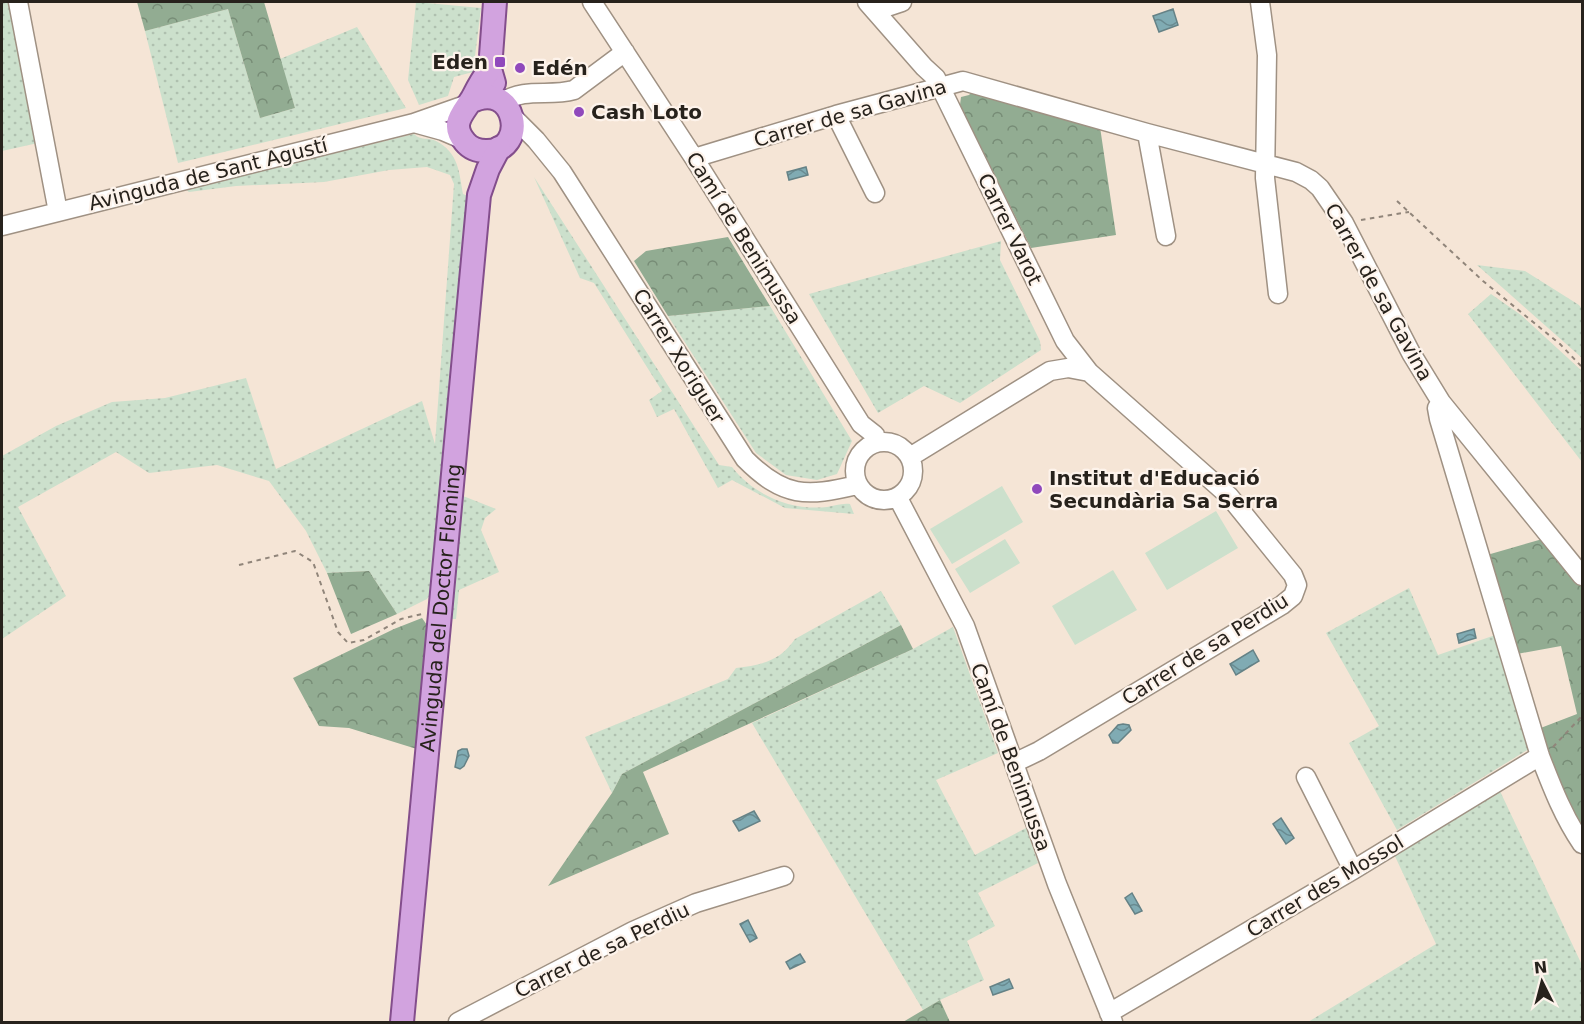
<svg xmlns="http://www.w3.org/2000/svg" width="1584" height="1024" viewBox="0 0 1584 1024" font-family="'DejaVu Sans',sans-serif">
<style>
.grass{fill:url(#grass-dots)}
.forest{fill:url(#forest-crowns)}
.green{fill:#cce0cc}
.water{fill:url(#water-waves);stroke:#658286;stroke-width:1.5}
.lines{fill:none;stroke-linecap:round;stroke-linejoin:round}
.minor-casing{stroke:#9f9183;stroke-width:21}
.major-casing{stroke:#834e8c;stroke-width:26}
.path{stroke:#90857a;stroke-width:2;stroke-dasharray:4.5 4.5;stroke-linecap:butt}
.minor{stroke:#fff;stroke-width:18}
.major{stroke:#d2a3df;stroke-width:22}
.poi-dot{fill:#9049bc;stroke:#fdf3eb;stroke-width:2}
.labels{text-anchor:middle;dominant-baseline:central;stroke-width:4.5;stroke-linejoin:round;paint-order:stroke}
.poi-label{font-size:20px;font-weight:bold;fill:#27221c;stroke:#fdf3eb;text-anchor:start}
.street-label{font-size:20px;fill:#27221c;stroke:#fdf3eb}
</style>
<defs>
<pattern id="grass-dots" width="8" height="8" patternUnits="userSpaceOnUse" patternTransform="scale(1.5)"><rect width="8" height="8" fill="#cce0cc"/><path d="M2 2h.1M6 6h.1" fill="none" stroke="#afc0af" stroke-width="1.8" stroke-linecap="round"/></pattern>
<pattern id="forest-crowns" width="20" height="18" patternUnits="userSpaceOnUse" patternTransform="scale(1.5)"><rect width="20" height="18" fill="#92ac92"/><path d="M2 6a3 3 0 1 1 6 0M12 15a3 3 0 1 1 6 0" fill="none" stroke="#778c76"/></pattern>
<pattern id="water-waves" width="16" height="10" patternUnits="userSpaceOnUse" patternTransform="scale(1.5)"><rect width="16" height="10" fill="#80abb3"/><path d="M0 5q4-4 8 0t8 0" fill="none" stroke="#698b91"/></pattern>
</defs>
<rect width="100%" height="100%" fill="#f5e5d6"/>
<path class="grass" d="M2 2H11L38 143 2 151Z
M416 2 481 8 473 72 454 77 448 96 419 105 408 80Z
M228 9 260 118 295 108 280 59 357 27 406 108 178 163 145 31Z
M414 134C421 141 428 137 436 141 459 153 459 172 463 194L470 197 435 587 427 599 397 614 369 571 327 573 306 531 269 481 217 465 149 473 116 452 18 507 66 596 2 639V456L56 426 112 402 165 398 246 378 276 469 422 401 435 444 454 184 450 175 427 167 389 170 324 182 236 186 189 192 185 189Z
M534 177 719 465 732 467C754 495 791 511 827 507 835 506 841 503 850 504L854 514 785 508 732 480 718 488 674 409 657 417 649 400 662 391 594 283 580 278Z
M1001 241 1000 260 1040 341 1041 350 960 403 924 386 878 413 809 294Z
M1477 265 1525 271 1579 305 1582 309V358Z
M1491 294 1521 315 1582 371V462L1468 314Z
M770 306 852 441 837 474 817 480 786 475 756 453 668 316Z
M458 494 496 509 485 518 481 530 499 572 459 590 456 619H448Z
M1409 588 1438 655 1501 633 1529 749 1397 830 1349 743 1379 726 1326 633Z
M881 591 901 625 622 774 612 793 585 737 728 679 736 668C762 665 780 661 795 639Z
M953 627 998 753 936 780 975 855 1026 828 1038 863 978 893 995 926 967 941 984 980 940 1000 923 1010 752 723 913 649Z
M1499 789 1582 965V1022H1308L1436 944 1393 852Z"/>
<path class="forest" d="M137 2H264L295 108 260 118 228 9 145 31Z
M971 93 1100 127 1116 235 1031 248 960 105 961 97 969 95Z
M728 237 770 306 668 316 634 261 646 251Z
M1546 538 1582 586V832L1571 814 1538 729 1577 714 1561 646 1517 654 1487 555Z
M369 571 397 614 351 634 327 573Z
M422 618 429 628 420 750 349 728 319 726 293 678 394 629Z
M901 625 913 649 643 772 669 834 548 886 612 793 622 774Z
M940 1000 950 1022H903Z"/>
<path class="green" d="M1002 486 1023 522 952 564 930 529Z
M1216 511 1238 548 1167 590 1145 553Z
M1005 539 1020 563 970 593 955 569Z
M1113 570 1137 610 1075 645 1052 606Z"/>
<path class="water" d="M1173 9 1178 25 1159 32 1153 16Z
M806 167 808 175 789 180 787 172Z
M1474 629 1476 638 1459 643 1457 634Z
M1253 650 1259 661 1236 675 1230 664Z
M1123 724 1129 725 1131 730 1118 743H1113L1109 735 1118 725Z
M462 749H467L469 756 464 766 460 769 455 767 458 751Z
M754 811 760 821 739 831 733 821Z
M1281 818 1294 838 1286 844 1273 824Z
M1132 893 1142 911 1135 914 1125 898Z
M748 920 757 938 750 942 740 924Z
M800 954 805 962 790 969 786 962Z
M1009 979 1013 988 993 995 990 987Z"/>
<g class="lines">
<g class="minor-casing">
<path id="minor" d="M18 2 58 212
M592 2 694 158 861 424 875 435 876 443
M867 2 924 67 936 78 1065 341 1089 372
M1260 2 1267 55 1265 178 1278 294
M875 11 902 2
M502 102C527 87 548 97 574 90L625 52
M836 115 875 193
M512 116 536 140 562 172 745 459C784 498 806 497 857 485
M414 123 443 131 464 140
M1147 133 1166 236
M694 158 836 115 963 81 1147 133 1296 172 1311 180 1320 188 1344 223 1411 353 1441 402 1582 576
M2 226 414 123 468 104
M1441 402 1437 408 1439 419 1540 756C1552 787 1563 816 1582 844
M855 471a29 29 0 1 1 58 0a29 29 0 1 1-58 0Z
M910 457 1050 371 1068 368 1089 372 1229 496 1293 575 1297 585 1293 596 1282 605 1039 751 1014 763
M898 498 965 626 1057 884 1113 1022
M1306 777 1353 870
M1109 1013 1353 870 1540 756
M458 1022 633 931 696 903 784 876"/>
</g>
<g class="major-casing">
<g id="major">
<path d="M494 83 490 69 495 2"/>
<path d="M470 102C516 78 530 152 486 151 478 151 470 148 465 142 449 123 464 113 473 97 478 87 483 78 490 69"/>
<path id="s1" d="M402 1022 479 195 488 169 499 148"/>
</g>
</g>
<path class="path" d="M1397 201 1483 281 1560 344 1582 367
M1361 220 1409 212
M239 565 295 551 313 562 338 632 348 643 364 640 401 619 422 614
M1553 747 1582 716"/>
<use href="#minor" class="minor"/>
<use href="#major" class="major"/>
</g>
<g class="poi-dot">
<rect x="494" y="56" width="12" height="12" rx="3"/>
<circle cx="520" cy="68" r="6"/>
<circle cx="579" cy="112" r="6"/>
<circle cx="1037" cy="489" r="6"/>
</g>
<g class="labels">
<g class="poi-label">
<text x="488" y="62" text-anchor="end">Eden</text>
<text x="532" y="68">Edén</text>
<text x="591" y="112">Cash Loto</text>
<text x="1049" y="478">Institut d'Educació<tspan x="1049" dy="23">Secundària Sa Serra</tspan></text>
</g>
<g class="street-label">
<text transform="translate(850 113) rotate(-16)">Carrer de sa Gavina</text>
<text transform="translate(208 174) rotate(-14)">Avinguda de Sant Agustí</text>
<text transform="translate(1010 229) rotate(64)">Carrer Varot</text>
<text transform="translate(744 238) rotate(58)">Camí de Benimussa</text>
<text transform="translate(1379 292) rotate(61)">Carrer de sa Gavina</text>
<text transform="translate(679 356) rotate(58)">Carrer Xoriguer</text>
<text stroke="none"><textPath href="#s1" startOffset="416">Avinguda del Doctor Fleming</textPath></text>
<text transform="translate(1205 649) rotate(-32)">Carrer de sa Perdiu</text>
<text transform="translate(1011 757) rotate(70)">Camí de Benimussa</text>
<text transform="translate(1325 886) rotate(-31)">Carrer des Mossol</text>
<text transform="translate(602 950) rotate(-26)">Carrer de sa Perdiu</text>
</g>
</g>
<rect width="1584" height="1024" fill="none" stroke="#27221c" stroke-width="6"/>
<g transform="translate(1542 982) rotate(354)" stroke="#fdf3eb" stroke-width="4.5" paint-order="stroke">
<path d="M0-4.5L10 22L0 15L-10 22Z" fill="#27221c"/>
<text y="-9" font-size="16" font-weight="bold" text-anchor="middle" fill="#27221c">N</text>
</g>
</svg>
